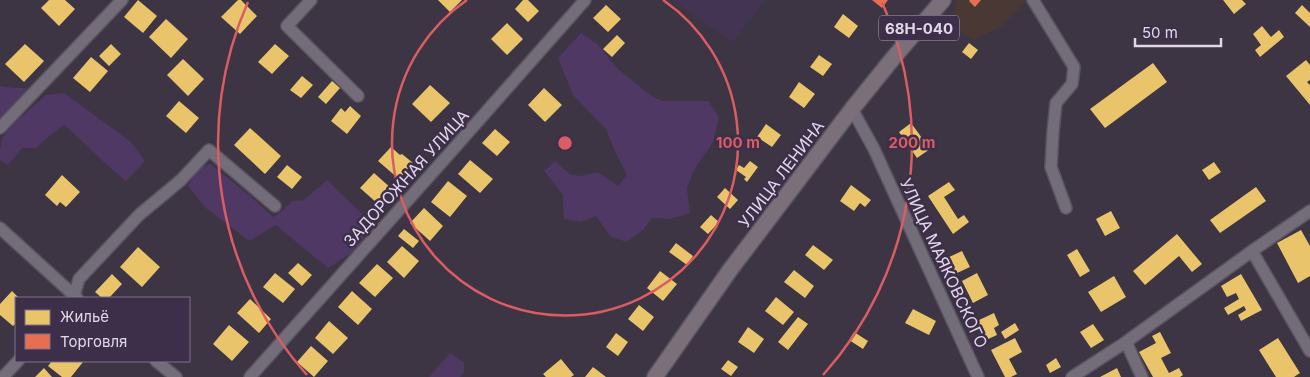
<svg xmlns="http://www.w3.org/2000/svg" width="1310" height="377" viewBox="0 0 1310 377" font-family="Inter,sans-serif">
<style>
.commercial{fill:#4a3834}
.built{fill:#443453}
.green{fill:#4f3864}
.homes{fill:#e9c46a}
.shops{fill:#e76f51}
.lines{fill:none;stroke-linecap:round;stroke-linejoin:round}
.minor-casing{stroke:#595360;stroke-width:14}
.major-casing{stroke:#595360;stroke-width:18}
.minor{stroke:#736c79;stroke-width:11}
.major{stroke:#7b707a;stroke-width:15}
.ring{fill:none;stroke:#d95d62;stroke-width:2.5}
.labels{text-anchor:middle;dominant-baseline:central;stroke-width:5;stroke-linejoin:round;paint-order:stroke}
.shield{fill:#3d2f4a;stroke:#afa5b9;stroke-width:1}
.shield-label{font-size:15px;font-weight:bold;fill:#e0d8e9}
.street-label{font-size:16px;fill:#e0d8e9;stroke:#3d2f4a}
.centre{fill:#d95d62;stroke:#3d2f4a;stroke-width:2.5}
.ring-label{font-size:15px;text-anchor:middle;font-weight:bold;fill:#d95d62;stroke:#3d2f4a;stroke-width:5;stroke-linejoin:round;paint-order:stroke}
</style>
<rect width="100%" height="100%" fill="#3d3544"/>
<path class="commercial" d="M957 0H1028L1001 27 973 40 951 24Z"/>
<path class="built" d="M672 0H765L733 42Z"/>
<path class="green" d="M581 33 597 44 618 69 649 94 662 101H708L719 117 713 142 695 168 687 188 690 213 670 219 652 218 644 229 627 242 611 237 596 216 581 222 564 219 563 195 544 171 555 161 571 175 582 176 598 172 618 186 627 175 614 149 606 129 573 95 558 58Z
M0 86 15 88H27L17 103 0 118Z
M64 93 131 142 145 161 126 181C104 164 86 143 64 125L47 138 36 148H22L8 165 0 160V150L2 138 14 123 46 95Z
M210 164 249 195 273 217 282 211 292 201 304 200 327 180 363 215 371 227 356 250 328 268 276 225 249 241 206 208 188 186 198 169Z
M450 353 464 362V372L460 377H429Z"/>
<path class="homes" d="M49 0H65L75 9 59 26 41 8Z
M138 0 157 16 143 33 124 17Z
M238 0H241L257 16 240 34 221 17Z
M438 0H462L450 12Z
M523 0H528L539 11 528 22 515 9Z
M1223 0H1242L1246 4 1234 14Z
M606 5 621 19 608 32 593 18Z
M1302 5 1310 13V27L1295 13Z
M843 14 858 26 849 38 834 27Z
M166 19 188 39 171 58 149 37Z
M507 23 523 39 507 55 491 39Z
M1262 26 1271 37 1279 30 1284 37 1260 57 1255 50 1261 45 1253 34Z
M617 35 625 43 612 57 603 49Z
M969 43 978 50 971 59 962 52Z
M25 44 44 61 24 82 5 64Z
M111 44 121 54 109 66 99 56Z
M275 44 289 56 272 74 258 62Z
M819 55 832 64 823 76 810 67Z
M91 57 108 71 90 92 73 78Z
M183 59 204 79 188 96 167 75Z
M1306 60 1310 65V80L1307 82 1310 85V105L1286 76Z
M1153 63 1167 82 1105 128 1090 109Z
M302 76 313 85 301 98 290 90Z
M332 81 340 88 326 104 318 97Z
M799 82 815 94 804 108 789 97Z
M430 85 450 103 431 122 412 104Z
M544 88 562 105 545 122 528 105Z
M179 101 199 118 186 133 166 116Z
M350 106 361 116 347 134 331 121 341 108 345 112Z
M911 123 930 149 917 158 899 132Z
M766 124 781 135 772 147 757 137Z
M250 128 281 156 265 174 234 145Z
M495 129 510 142 497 156 482 143Z
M391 147 400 155 402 154 413 163 399 179 378 161Z
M470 160 493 179 480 193 458 174Z
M750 161 758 167 747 182 744 179 746 177 736 170 739 165 744 168Z
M1214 162 1221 172 1209 180 1202 170Z
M287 165 302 177 292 189 277 177Z
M374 173 392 189 378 204 360 188Z
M62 175 80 192 66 207 60 202 57 206 45 195Z
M448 181 467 196 450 217 431 202Z
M949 182 955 190 944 197 958 219 964 215 969 222 953 234 928 196Z
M851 185 871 200 865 207 860 203 854 211 840 201Z
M1256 187 1266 201 1220 233 1210 220Z
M725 188 738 200 730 209 717 197Z
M424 208 443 226 430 241 410 223Z
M1111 211 1120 228 1105 236 1096 219Z
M711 215 719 222 708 234 700 227Z
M404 229 419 241 413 248 398 236Z
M1301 230 1310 246V276L1298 283 1277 243Z
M1177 234 1202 264 1192 272 1179 256 1145 285 1133 271Z
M676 243 693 256 687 265 669 252Z
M813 245 833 260 824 270 805 255Z
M402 246 419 261 404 278 387 262Z
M138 247 160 267 142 287 120 267Z
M1077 249 1090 271 1080 277 1067 255Z
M962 251 970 267 955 274 947 258Z
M298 263 312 275 302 286 288 273Z
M377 264 393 278 375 297 359 283Z
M794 270 814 286 805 298 784 282Z
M660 271 677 284 663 301 647 288Z
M275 273 295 289 283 303 263 287Z
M977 273 988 295 973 303 962 281Z
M112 274 122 284 109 298H102L95 292Z
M1241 274 1262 310 1241 321 1238 315 1246 310 1244 306 1228 315 1224 308 1239 299 1236 293 1227 297 1221 286Z
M1114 276 1126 297 1101 312 1088 292Z
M12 291 19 298H16V323L13 326 0 315V304Z
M352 291 372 309 358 325 338 307Z
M776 297 794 312 783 325 765 311Z
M250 299 271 319 259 333 237 313Z
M639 305 654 317 643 331 628 319Z
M913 309 936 321 929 335 905 323Z
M994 313 999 325 994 328 997 335 986 340 977 321Z
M798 317 808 324 788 350 778 342Z
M329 321 348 338 333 354 315 338Z
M1015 323 1019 330 1005 339 1001 332Z
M1093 324 1104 340 1091 348 1080 332Z
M229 325 249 342 232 361 213 344Z
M748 327 764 339 754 353 738 342Z
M854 332 868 341 863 349 849 340Z
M1160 332 1171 353 1161 358 1169 373 1179 368 1183 375 1180 377H1153L1139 352 1156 343 1152 336Z
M616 333 628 342 618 356 606 347Z
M1015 338 1022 352 1009 359 1017 374 1011 377H1005L991 350Z
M1278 338 1300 373 1294 377H1276L1259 350Z
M311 346 328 361 314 377 297 362Z
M1056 358 1061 367 1050 373 1046 365Z
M561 359 574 375 571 377H546L543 374Z
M728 360 738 367 731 376 721 369Z
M52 361H82L83 362 71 377H62L48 366Z
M593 367 606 377H585Z
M44 368 52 377H35Z
M1117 368 1121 377H1100Z"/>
<path class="shops" d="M872 0H888L882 8Z
M970 0H981L975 7 969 1Z"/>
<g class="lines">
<g class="minor-casing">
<path id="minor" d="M311 0 287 26 358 96
M1033 0 1074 67 1072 84 1056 103 1053 132 1051 167 1066 208
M852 109 874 149 978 377
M0 128 122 0
M0 228 77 298
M1252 251 1310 351
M73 298 74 296 79 279 139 215 181 180 209 150 275 206
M1126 342 1142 377
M156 361 176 377
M3 377 18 361
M250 377 449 154 585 0
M1072 377 1126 342 1252 251 1310 211"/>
</g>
<g class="major-casing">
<path id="major" d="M655 377 730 270 852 109 894 57 943 0"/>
</g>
<use href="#minor" class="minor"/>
<use href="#major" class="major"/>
</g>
<g class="ring">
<path d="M663 0A173 173 0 1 1 467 0"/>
<path d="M307 375A347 347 0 0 1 248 2M882 2A347 347 0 0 1 823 375"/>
</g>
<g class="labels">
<rect class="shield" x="879" y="15.5" width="80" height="25" rx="4"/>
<g class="shield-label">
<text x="919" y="28">68Н-040</text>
</g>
<g class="street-label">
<text transform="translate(781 174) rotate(-53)">УЛИЦА ЛЕНИНА</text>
<text transform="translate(406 178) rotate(-48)">ЗАДОРОЖНАЯ УЛИЦА</text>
<text transform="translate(944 263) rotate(65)">УЛИЦА МАЯКОВСКОГО</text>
</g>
</g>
<circle cx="565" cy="143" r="8" class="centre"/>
<g class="ring-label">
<text x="738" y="148">100 m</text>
<text x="912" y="148">200 m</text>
</g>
<rect x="15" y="297" width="175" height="65" fill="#3d2f4a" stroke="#7e738a"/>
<rect x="25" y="310" width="25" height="15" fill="#e9c46a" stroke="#7e738a"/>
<text x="60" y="322" font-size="15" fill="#e0d8e9">Жильё</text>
<rect x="25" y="334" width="25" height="15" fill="#e76f51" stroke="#7e738a"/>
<text x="60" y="347" font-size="15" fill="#e0d8e9">Торговля</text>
<path d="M1135 38v8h86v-8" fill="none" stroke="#e0d8e9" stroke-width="2.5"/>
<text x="1142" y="38" font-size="15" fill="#e0d8e9" stroke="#3d2f4a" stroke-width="4" paint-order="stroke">50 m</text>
</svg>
